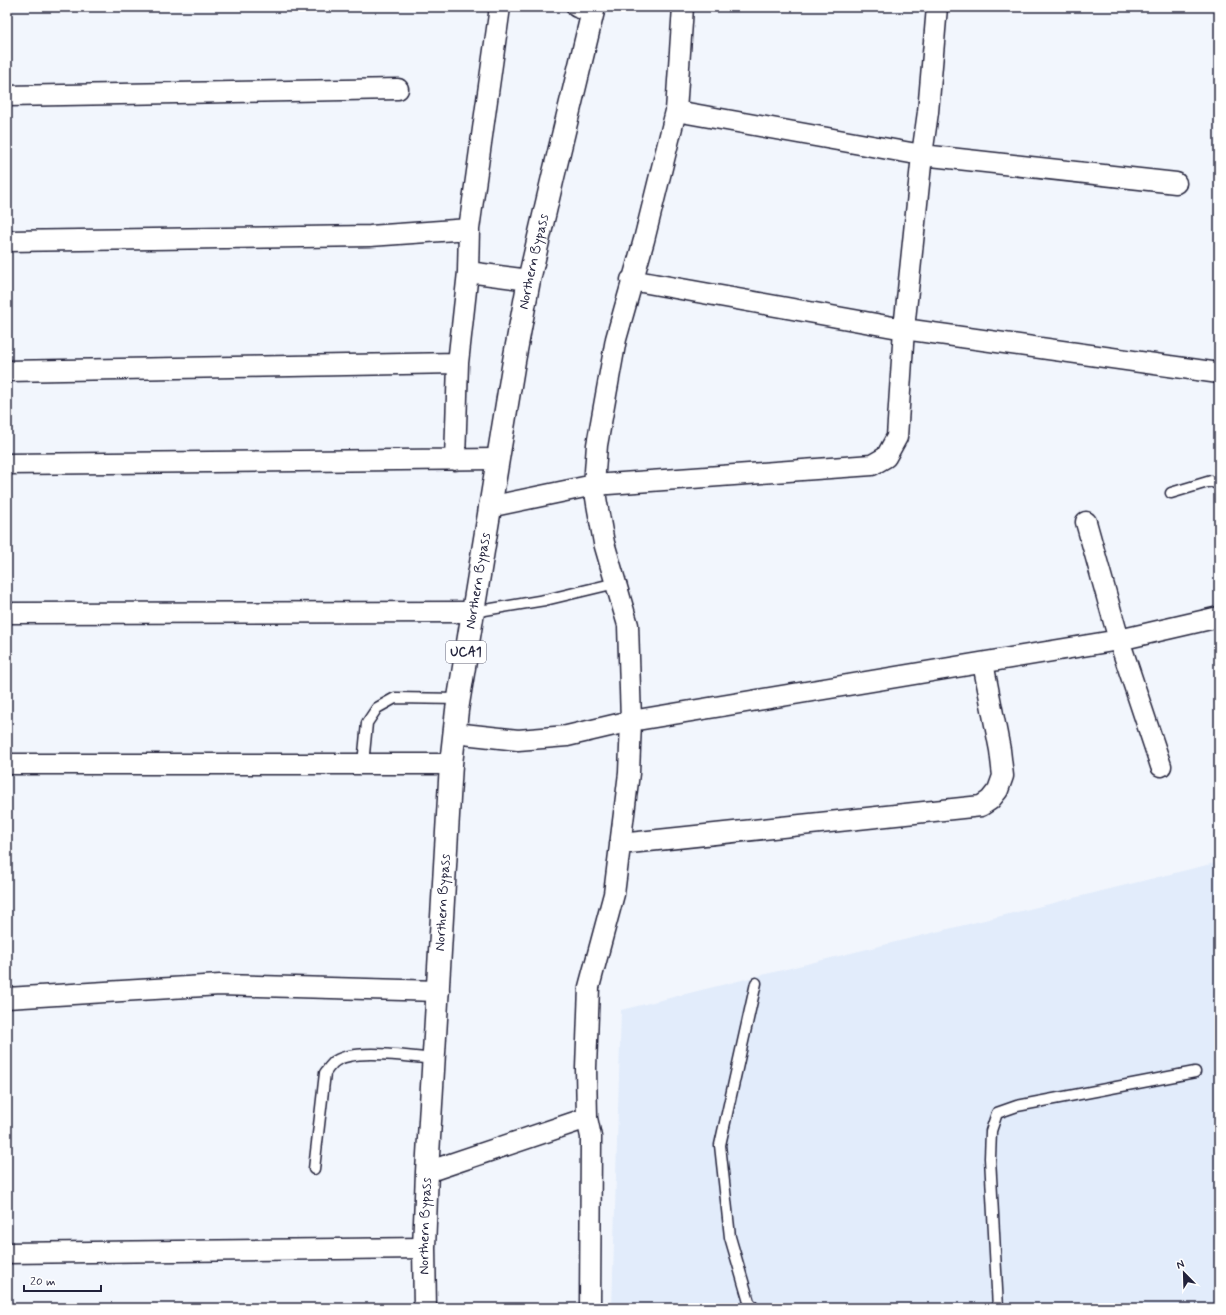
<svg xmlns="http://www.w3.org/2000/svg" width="1226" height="1315" viewBox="0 0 1226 1315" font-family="Mynerve,sans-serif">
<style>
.built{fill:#e2ecfb}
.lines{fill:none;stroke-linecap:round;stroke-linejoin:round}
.service-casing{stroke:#22223b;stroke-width:13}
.minor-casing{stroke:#22223b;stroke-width:23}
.primary-casing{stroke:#22223b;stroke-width:25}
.service{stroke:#fff;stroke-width:10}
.minor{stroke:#fff;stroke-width:20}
.primary{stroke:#fff;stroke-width:22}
.labels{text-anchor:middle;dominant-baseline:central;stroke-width:4;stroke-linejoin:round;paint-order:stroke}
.shield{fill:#fff;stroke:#646476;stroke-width:1}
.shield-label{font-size:13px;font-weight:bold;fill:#22223b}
.street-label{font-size:14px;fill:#22223b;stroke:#fff}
</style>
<rect width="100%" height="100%" fill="#f2f6fd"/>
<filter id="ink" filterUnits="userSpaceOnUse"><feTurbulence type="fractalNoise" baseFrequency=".025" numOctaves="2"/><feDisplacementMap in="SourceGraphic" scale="8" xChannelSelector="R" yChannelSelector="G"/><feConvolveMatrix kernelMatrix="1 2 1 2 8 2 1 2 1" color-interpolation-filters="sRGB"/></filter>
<g filter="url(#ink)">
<path class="built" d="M1219 862V1308H612L621 1010Z"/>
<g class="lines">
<g class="service-casing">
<path id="service" d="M1171 493 1211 481 1219 485
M473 612 545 600 616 583
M363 764 367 723 377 708 395 698 459 699
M314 1169 325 1073C327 1070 330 1066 333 1063 351 1047 410 1057 434 1059
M754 1308 749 1302 730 1237 720 1145 756 983
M998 1308 990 1158 991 1131 997 1113 1017 1106 1195 1072"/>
</g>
<g class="minor-casing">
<path id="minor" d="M577 7 593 13
M7 96 398 89
M676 111 922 155 1176 183
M7 241 370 236 469 229
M468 272 529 280
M631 280 904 329 1219 373
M458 363 468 272 469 229 500 7
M7 371 458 363 455 460
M7 464 497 459
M489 507 594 485 872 465 886 457 897 437 904 329 922 155 928 112 937 7
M1086 522 1119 640 1219 617
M7 613 473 612
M454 733 518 740 567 736 631 721 1119 640 1161 766
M7 764H451
M620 844 981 806 990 800 998 790 1003 776 1000 750 983 663
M7 998 220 985 439 991
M427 1172 587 1118
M7 1253 424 1248
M590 1308 591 1137 587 1118 586 1068 589 987 614 894 629 773 631 721 628 625 604 543 597 504 594 485 597 445 616 339 644 240 676 111 683 7"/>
</g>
<g class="primary-casing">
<g id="primary">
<path id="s1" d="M425 1308 424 1248 427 1172 451 764 457 710 514 361 529 280 553 177 594 7"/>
</g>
</g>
<use href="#service" class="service"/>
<use href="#minor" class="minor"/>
<use href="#primary" class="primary"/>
</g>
</g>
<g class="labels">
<rect class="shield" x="446" y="641" width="40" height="22" rx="3"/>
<g class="shield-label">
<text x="466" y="652">UCA1</text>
</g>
<g class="street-label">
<text stroke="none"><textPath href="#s1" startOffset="1054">Northern Bypass</textPath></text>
<text stroke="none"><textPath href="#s1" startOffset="730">Northern Bypass</textPath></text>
<text stroke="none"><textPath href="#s1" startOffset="406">Northern Bypass</textPath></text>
<text stroke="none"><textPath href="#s1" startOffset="82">Northern Bypass</textPath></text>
</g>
</g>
<rect width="1226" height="1315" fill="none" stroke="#fff" stroke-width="24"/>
<rect x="12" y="12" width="1202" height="1291" fill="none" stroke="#22223b" stroke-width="1.5" filter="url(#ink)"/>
<g transform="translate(1184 1273) rotate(337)" stroke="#ffffff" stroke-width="3" paint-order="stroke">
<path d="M0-3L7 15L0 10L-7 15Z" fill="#22223b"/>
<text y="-6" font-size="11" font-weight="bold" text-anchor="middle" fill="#22223b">N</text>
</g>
<path d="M24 1285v6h77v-6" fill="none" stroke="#22223b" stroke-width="2"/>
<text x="30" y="1285" font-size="12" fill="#22223b" stroke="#ffffff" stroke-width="3" paint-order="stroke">20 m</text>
</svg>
